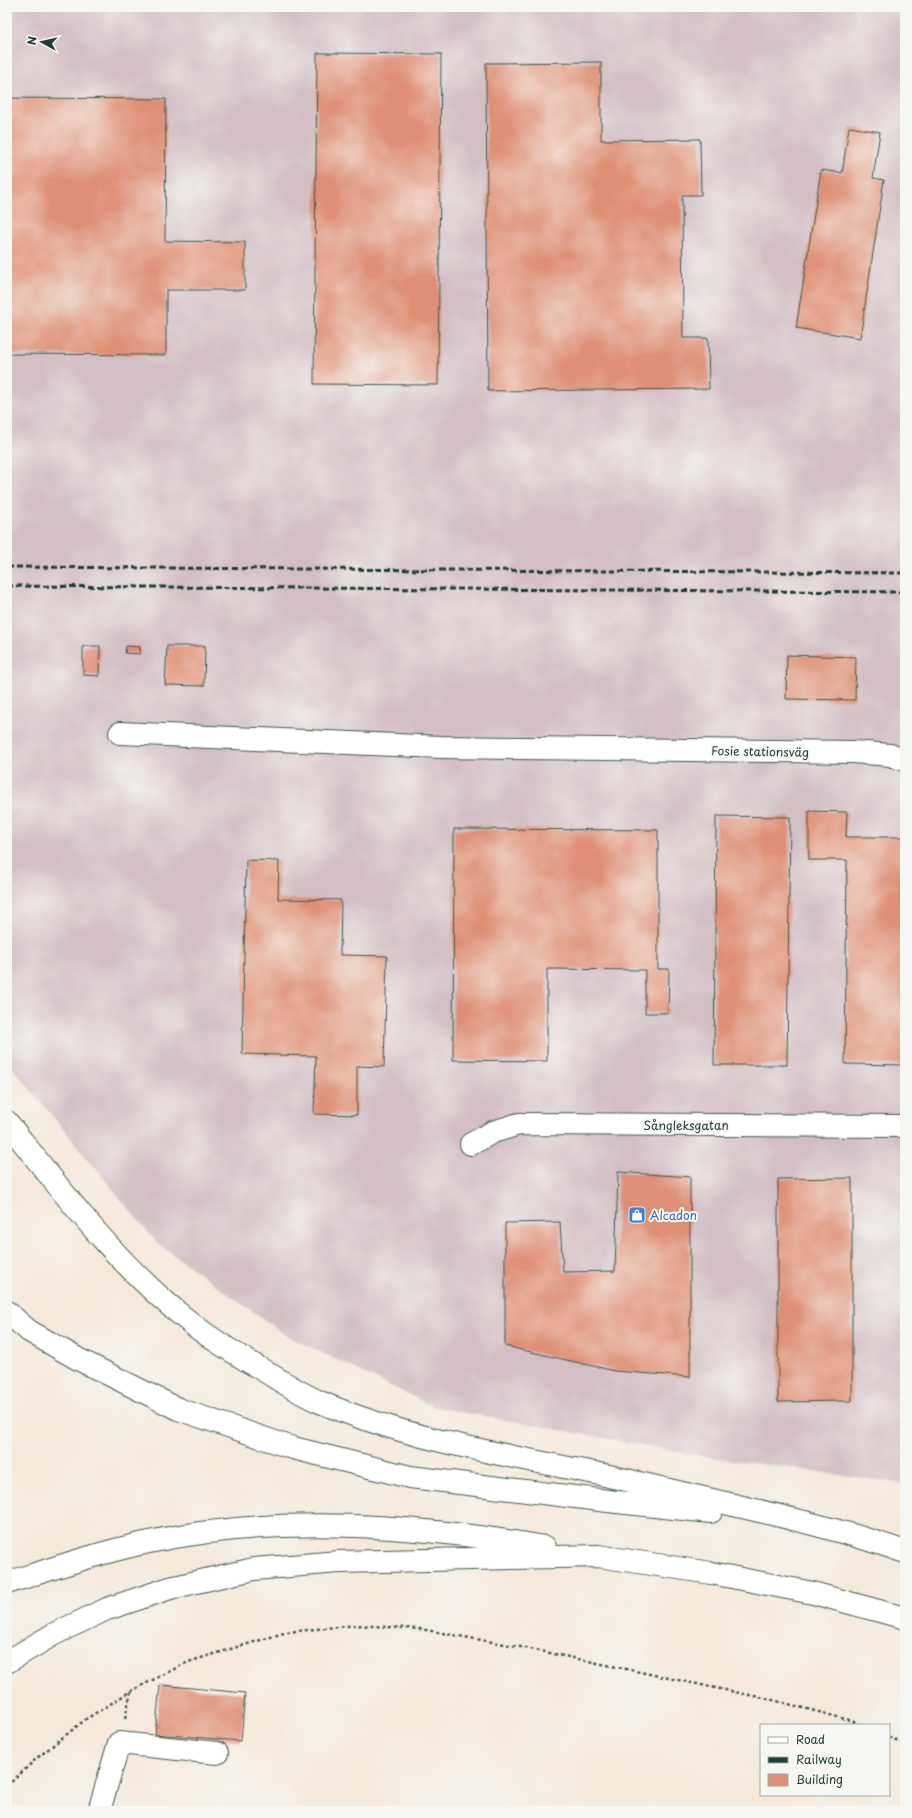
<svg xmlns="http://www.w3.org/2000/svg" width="912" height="1818" viewBox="0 0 912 1818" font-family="'Playpen Sans',sans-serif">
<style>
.industrial{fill:#d2bec3}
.building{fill:#df8f74}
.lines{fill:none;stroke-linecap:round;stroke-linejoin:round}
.minor-casing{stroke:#3f574d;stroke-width:24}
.highway-casing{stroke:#3f574d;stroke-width:24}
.path{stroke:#3f574d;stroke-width:2.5;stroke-dasharray:3 3;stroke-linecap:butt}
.minor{stroke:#fff;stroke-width:22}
.highway{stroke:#fff;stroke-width:22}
.rail{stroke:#1f3d34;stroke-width:3;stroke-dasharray:6 3;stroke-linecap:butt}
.labels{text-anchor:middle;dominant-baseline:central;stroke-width:4;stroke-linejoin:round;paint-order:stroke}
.street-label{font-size:12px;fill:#1f3d34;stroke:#f6f6f2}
.shop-label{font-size:12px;fill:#366cbe;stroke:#f6f6f2;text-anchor:start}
</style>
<rect width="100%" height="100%" fill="#f6f6f2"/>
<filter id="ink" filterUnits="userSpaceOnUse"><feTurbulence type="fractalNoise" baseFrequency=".025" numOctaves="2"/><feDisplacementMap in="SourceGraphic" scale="8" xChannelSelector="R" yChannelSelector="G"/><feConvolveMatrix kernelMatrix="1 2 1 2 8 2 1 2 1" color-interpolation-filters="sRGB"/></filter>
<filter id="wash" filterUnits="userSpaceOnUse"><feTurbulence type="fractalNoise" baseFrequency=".012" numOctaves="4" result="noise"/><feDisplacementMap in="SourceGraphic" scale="16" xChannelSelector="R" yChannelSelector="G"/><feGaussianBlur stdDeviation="0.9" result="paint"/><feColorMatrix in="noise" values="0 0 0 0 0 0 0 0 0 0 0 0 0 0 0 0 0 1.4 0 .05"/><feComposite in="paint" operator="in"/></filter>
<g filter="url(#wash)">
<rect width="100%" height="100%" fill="#f5e9da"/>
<path class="industrial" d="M7 7H905V1484L703 1456 434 1407 287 1336 157 1243 7 1061Z"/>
<g id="blocks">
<path class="building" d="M317 53 441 54 438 385 314 384Z
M601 62V140L700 139 701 195H682L683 338H708L709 389 488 391 486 63Z
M7 98 166 99 165 241 245 242V290H166V355L7 354Z
M849 127 880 132 873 178 884 180 860 338 796 328 821 170 842 173Z
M83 646H100L99 676 83 675Z
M126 646 140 647V654L125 653Z
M167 646H205L204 686 165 685Z
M787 655 856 657 855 700 786 699Z
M809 811 847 812 846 837H905V1065L845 1064 847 860H809Z
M716 816 790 817 787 1065H714Z
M454 829 658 830V969H669L668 1013H645V970L547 969V1061L453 1060Z
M246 860 279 861 278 899 341 900 340 955 387 956 384 1067 357 1066V1115L314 1114 316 1056 242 1054Z
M618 1172 690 1177V1377L615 1371 505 1346V1223L560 1222 563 1272 615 1271Z
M852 1178V1401L778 1402V1179Z
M160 1685 245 1693 241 1741 155 1734Z"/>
</g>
</g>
<g filter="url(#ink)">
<use href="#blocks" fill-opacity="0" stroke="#3f574d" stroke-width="1"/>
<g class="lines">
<g class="minor-casing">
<path id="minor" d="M120 733 441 747 853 752 890 755 905 760
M471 1144 493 1132 519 1124 905 1126
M99 1811 119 1743 217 1753"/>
</g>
<g class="highway-casing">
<path id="highway" d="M7 1122C65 1195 121 1270 196 1327 216 1342 239 1356 261 1369 280 1380 299 1393 320 1402 412 1441 512 1456 609 1476 648 1485 687 1494 725 1503 786 1517 846 1531 905 1552
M7 1312 29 1331 78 1359 178 1409 293 1448 410 1477 608 1501 711 1512
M7 1583C54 1568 101 1552 149 1542 280 1514 415 1525 545 1547
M7 1662 54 1634 107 1609 170 1588 254 1569 339 1562 598 1556 711 1573 813 1593 905 1618"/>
</g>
<path class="path" d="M125 1718 131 1691
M889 1737 905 1744
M7 1786 37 1758 86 1719 131 1691 188 1662 287 1632 356 1625 420 1629 526 1648 773 1700 849 1720 861 1725"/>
<use href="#minor" class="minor"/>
<use href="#highway" class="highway"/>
<path class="rail" d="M7 567 905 573
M7 586 905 592"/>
</g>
</g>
<defs>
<g id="shop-square" transform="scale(0.9)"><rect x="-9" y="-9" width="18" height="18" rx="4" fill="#3f7fe0" stroke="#f6f6f2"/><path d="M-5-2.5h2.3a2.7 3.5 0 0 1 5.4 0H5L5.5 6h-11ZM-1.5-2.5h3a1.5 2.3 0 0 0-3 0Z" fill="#fff"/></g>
</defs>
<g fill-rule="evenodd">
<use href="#shop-square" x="637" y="1215"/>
</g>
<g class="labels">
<g class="street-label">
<text transform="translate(760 751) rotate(1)">Fosie stationsväg</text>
<text x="686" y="1125">Sångleksgatan</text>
</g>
<g class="shop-label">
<text x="650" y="1215">Alcadon</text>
</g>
</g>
<rect width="912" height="1818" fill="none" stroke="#f6f6f2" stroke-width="24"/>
<rect x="760" y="1724" width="130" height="72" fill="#f6f6f2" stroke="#a0aca6"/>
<rect x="768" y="1737" width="20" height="6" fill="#ffffff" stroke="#a0aca6"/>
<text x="796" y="1744" font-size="12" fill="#1f3d34">Road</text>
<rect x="768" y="1757" width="20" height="6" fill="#1f3d34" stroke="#a0aca6"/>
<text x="796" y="1764" font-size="12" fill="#1f3d34">Railway</text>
<rect x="768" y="1774" width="20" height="12" fill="#df8f74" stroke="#a0aca6"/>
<text x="796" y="1784" font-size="12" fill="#1f3d34">Building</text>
<g transform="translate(42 42) rotate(278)" stroke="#f6f6f2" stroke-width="3" paint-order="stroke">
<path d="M0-3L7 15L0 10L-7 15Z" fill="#1f3d34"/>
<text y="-6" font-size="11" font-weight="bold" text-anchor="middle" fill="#1f3d34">N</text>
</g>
</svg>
